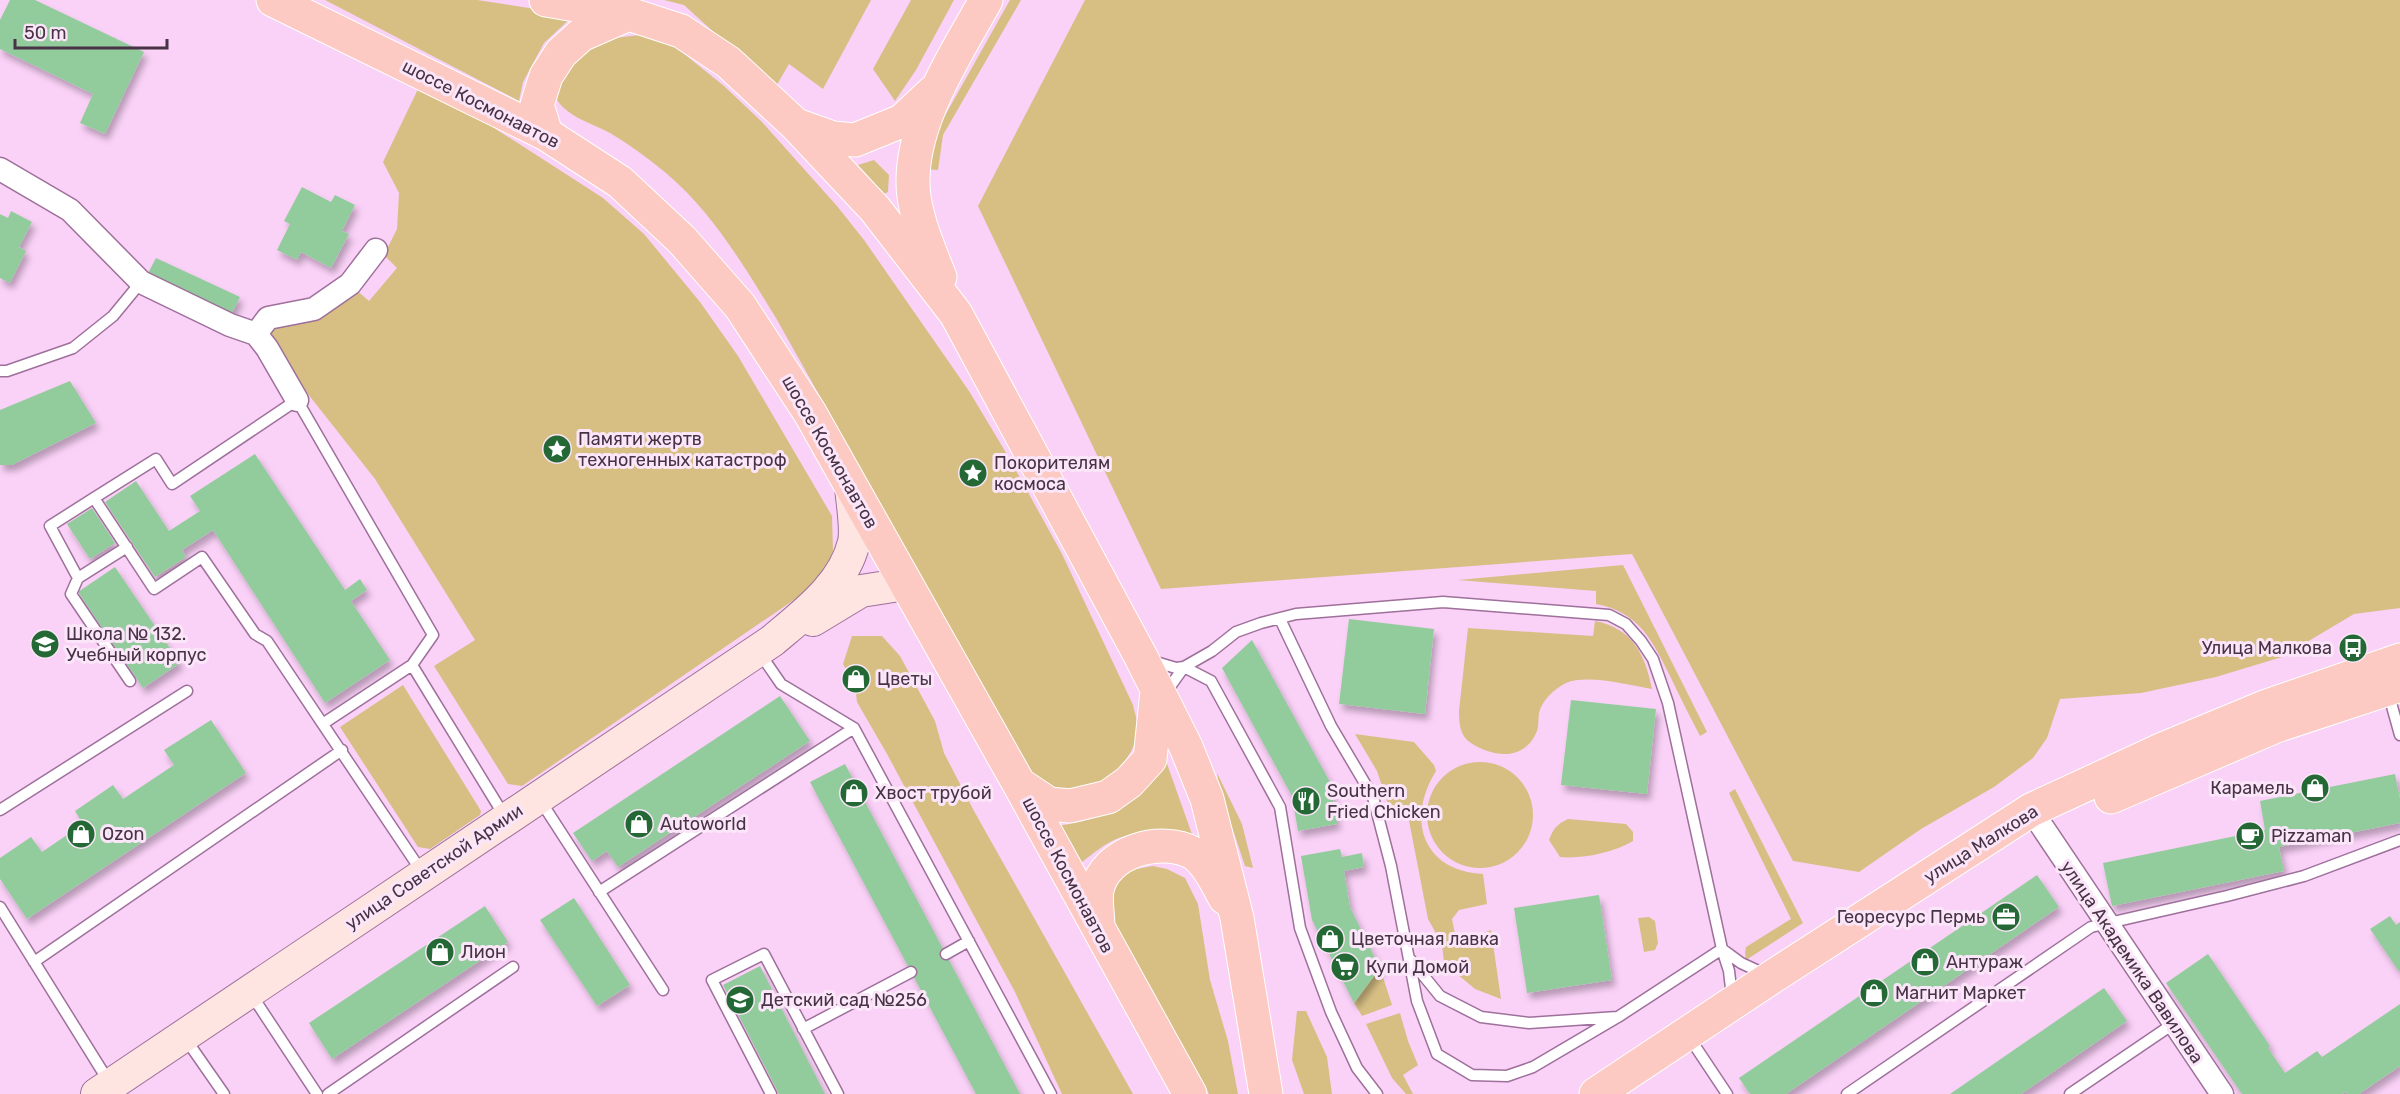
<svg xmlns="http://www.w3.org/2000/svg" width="2400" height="1094" viewBox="0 0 2400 1094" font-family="Rubik,sans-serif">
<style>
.green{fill:#d7bf84}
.building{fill:#93cc9c;filter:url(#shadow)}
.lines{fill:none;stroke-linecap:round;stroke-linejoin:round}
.lane-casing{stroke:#9e709b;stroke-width:13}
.street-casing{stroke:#9e709b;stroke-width:25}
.secondary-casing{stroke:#9e709b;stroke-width:34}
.primary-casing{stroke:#fff;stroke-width:35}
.lane{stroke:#fff;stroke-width:10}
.street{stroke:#fff;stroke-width:22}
.secondary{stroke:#fee5e1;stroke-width:32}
.primary{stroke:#fccac2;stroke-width:33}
.labels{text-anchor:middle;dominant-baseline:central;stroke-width:6;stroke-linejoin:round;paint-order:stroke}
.street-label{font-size:18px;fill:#473345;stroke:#fbe6f9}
.poi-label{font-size:18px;fill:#473345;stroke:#fbe6f9;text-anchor:start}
</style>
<defs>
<filter id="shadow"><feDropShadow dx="3.5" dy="6" stdDeviation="3" flood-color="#0004"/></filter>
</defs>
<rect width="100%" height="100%" fill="#fad1f7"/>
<path class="green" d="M325 0H477L574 15 544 43 523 82 519 101Z
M664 0H871L823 89 789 64 775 88 684 5Z
M911 0H954L916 70 895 101 873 69Z
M1010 0H1021L943 135 938 170 923 169 942 121Z
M1085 0H2400V608L2354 614 2282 657 2216 677 2141 693 2060 699 2047 738 2033 758 1994 787 1921 829 1859 872 1793 861 1632 554 1161 589 978 206Z
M640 35 673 45 724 86 761 121 837 206 864 240 969 391 1008 456 1062 554 1133 705C1134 711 1137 718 1137 723 1141 757 1104 787 1073 792 1063 794 1051 791 1041 790L776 318C744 266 713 213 666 173 649 159 630 145 610 133 592 123 569 118 557 100L560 81 575 61 590 48 614 38Z
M419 87 488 124 603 198 644 234 700 302 738 356 832 516 833 551 820 582 522 786 508 784 434 666 475 640 375 479 308 394 274 343 271 330 283 326 354 288 369 301 397 268 384 255 397 229 399 193 383 162Z
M874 160 889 175 888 192 884 194 858 165Z
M1623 565 1707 732 1700 736C1690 717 1680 697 1671 678 1653 642 1640 612 1596 604V591L1458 580Z
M1595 621C1632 628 1645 654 1652 689 1629 685 1587 674 1566 683 1554 689 1542 700 1539 713 1538 719 1539 725 1537 731 1525 761 1494 758 1471 743 1460 736 1459 724 1459 711L1468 628 1593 636Z
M852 636H882L900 656 935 721 944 753 974 811 1133 1094H1062L1015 992 887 754 857 702 855 685 843 664Z
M403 685 481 811 480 815 430 849 418 847 340 727Z
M1355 734 1414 742 1434 765 1436 771C1406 819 1422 871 1483 874L1487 904 1459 910 1452 919 1457 944 1491 930 1501 999 1475 989 1444 963 1442 944 1428 919 1406 805 1389 807 1377 771Z
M1166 761 1193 837C1168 834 1138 829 1114 840 1101 846 1089 857 1078 865L1056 826C1116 818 1126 802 1166 761Z
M1427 815a53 53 0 1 1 106 0a53 53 0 1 1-106 0Z
M1217 773 1242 824 1253 868 1245 866 1219 788Z
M1735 789 1803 923 1746 960 1745 953 1746 947 1791 919 1729 793Z
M1568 819 1626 824 1633 832V841C1613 853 1582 859 1560 857L1549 840C1553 829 1557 824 1568 819Z
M1153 866 1167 869 1185 878 1198 904 1210 980 1228 1041 1238 1094H1209L1102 908 1103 893 1131 870Z
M1649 917 1655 921 1658 943 1655 950 1644 952 1638 918Z
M1380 968 1392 1005 1362 1016 1354 1003Z
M1297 1011H1306L1327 1057 1332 1094H1304L1292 1060Z
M1400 1013 1408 1041 1418 1065 1403 1075 1413 1094H1406L1392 1078 1366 1024Z"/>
<path class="building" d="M10 0H35L144 52 105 134 80 123 93 94 0 49V20Z
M302 187 331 202 335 195 355 205 342 231 349 234 331 268 301 252 297 260 277 250 290 224 284 221Z
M11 211 32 222 19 247 26 251 10 283 0 278V214L8 218Z
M156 258 240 297 230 317 146 277Z
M70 381 96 423 12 465H0V410Z
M255 454 345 590 360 579 367 590 351 601 390 660 325 703 213 530 182 550 186 557 155 577 105 502 136 481 169 531 200 511 190 496Z
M92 508 115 543 90 559 67 524Z
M115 567 180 663 143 688 78 592Z
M1349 619 1434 629 1425 714 1339 704Z
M1252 640 1330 782 1337 824 1298 831 1292 796 1222 668Z
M780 696 810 741 618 867 607 851 592 861 573 833Z
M1571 700 1656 709 1647 794 1561 785Z
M211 720 246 773 27 919 0 879V858L31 837 42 852 83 824 75 811 113 785 123 799 174 765 164 750Z
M845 764 1020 1094H976L810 782Z
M2395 774 2400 799V823L2279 847 2284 871 2112 906 2103 863 2265 830 2260 801Z
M1340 849 1342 857 1362 853 1364 867 1344 871 1350 907 1380 968 1354 1003 1312 920 1301 856Z
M2037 875 2059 907 1786 1094H1750L1739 1078Z
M1599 895 1612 980 1527 993 1514 908Z
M574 898 630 985 597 1006 540 920Z
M485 906 508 942 332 1059 309 1023Z
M2390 916 2396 925 2400 922V973L2370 929Z
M2208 954 2270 1046 2268 1048 2285 1073 2317 1051 2322 1057 2400 1004V1066L2359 1094H2347L2345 1092 2342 1094H2242L2166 983Z
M760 966 825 1094H779L723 985Z
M2104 988 2127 1021 2021 1094H1950Z"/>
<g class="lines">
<g class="lane-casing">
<path id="lane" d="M0 371H7L73 348 113 316 141 282
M94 498 50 526 78 578 127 547
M78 578 71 594 130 681
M759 652 781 684 854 728 1051 1094
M1149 660 1176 668 1184 667 1211 681 1280 807 1300 928 1331 1012 1357 1068 1377 1094
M2388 692 2400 735
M1164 695 1184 667 1212 651 1236 632 1261 623 1296 614 1443 602 1609 615 1626 624 1641 641 1653 659 1668 703 1722 949 1618 1017 1533 1067 1507 1076 1472 1075 1437 1054 1417 1001 1391 866 1373 797 1331 726 1280 619
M324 723 412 665
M540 800 663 990
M0 810 187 691
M422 872 267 641 255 634 202 557 154 589 94 498 156 459 172 484 297 400 433 635 412 665 505 817
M599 892 854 728
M0 907 109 1082
M946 954 969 941
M1410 959 1440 996 1481 1017 1529 1023 1617 1017
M34 962 342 750
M251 994 317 1094
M1732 997 1729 971 1722 949 1741 963 1767 975
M803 1029 911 972
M1689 1037 1727 1094
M185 1038 224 1094
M328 1094 513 967
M771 1094 712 980 764 954 838 1094
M1847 1094 2091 927 2227 896 2304 876 2400 840
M2070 1094 2173 1024"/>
</g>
<g class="street-casing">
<path id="street" d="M0 169 70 210 141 282 230 325 256 334 267 348 297 400
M256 334 268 318 314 309 350 284 376 250
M2031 810 2222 1094"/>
</g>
<g class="secondary-casing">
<path id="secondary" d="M813 620 861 591 906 584
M97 1094 772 641C804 614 844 585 854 542 857 528 852 502 851 486"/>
</g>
<g class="primary-casing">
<path id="primary" d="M273 0 546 134 620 182 682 240 740 306 810 413 1019 784 1190 1094
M546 0 629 14 681 31 728 62 796 125 875 209 956 314 1141 657 1186 747 1207 799 1237 918 1266 1094
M799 126 833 138 855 140 902 121 934 91
M546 134 537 105 546 76 561 53 581 35 629 14
M940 277C930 252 918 224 914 197 905 130 955 56 986 0
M1019 784 1049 804 1070 806 1108 797 1129 782 1150 759 1157 691
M2111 797 2276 726 2400 685
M1098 927C1098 915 1095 901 1097 890 1105 851 1161 836 1193 853 1208 862 1217 884 1225 898
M1596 1094 1772 977 2031 810 2163 749 2267 706 2400 660"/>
</g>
<use href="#lane" class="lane"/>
<use href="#street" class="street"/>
<use href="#secondary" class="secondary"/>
<use href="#primary" class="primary"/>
</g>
<defs>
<g id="sight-disc" transform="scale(1.5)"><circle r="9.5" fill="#246935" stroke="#fbe6f9"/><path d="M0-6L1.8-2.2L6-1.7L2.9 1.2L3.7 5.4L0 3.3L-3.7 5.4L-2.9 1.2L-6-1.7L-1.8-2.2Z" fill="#fff"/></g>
<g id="school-disc" transform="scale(1.5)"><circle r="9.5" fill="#246935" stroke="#fbe6f9"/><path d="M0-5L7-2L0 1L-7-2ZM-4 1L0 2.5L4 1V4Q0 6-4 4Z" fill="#fff"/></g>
<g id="bus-disc" transform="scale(1.5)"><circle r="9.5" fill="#246935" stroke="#fbe6f9"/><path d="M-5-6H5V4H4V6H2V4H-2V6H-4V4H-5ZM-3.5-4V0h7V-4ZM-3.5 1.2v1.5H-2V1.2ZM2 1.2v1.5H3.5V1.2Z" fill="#fff"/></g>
<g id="shop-disc" transform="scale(1.5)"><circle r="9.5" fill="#246935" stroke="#fbe6f9"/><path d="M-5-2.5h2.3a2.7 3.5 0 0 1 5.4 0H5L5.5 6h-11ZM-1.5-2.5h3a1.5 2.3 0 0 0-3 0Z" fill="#fff"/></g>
<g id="restaurant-disc" transform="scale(1.5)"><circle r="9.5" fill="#246935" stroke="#fbe6f9"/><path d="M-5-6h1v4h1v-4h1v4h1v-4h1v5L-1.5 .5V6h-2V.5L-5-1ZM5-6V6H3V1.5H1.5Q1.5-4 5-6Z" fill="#fff"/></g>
<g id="cafe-disc" transform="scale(1.5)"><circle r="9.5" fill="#246935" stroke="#fbe6f9"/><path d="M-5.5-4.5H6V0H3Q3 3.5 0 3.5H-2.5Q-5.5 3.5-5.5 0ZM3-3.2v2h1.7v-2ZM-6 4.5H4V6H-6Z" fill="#fff"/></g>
<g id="office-disc" transform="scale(1.5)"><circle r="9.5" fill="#246935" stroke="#fbe6f9"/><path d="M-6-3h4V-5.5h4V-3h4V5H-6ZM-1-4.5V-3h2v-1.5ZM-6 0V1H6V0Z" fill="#fff"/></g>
<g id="supermarket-disc" transform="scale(1.5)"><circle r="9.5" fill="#246935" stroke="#fbe6f9"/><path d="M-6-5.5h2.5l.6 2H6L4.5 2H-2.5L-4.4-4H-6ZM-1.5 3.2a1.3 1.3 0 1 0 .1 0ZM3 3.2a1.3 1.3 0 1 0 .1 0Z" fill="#fff"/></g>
</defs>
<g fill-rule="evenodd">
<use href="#sight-disc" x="557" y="449"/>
<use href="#sight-disc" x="973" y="473"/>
<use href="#school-disc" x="45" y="644"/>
<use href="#bus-disc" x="2353" y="648"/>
<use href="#shop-disc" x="856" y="679"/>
<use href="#shop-disc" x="2315" y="788"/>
<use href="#shop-disc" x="854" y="793"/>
<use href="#restaurant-disc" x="1306" y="801"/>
<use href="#shop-disc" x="639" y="824"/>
<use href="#shop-disc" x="81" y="834"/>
<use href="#cafe-disc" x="2250" y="836"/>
<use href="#office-disc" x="2006" y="917"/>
<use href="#shop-disc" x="1330" y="939"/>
<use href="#shop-disc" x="440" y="952"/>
<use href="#shop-disc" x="1925" y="962"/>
<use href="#supermarket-disc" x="1345" y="967"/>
<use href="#shop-disc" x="1874" y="993"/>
<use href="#school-disc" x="740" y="1000"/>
</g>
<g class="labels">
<g class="street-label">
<text transform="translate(481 104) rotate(27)">шоссе Космонавтов</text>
<text transform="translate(830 452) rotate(60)">шоссе Космонавтов</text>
<text transform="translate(1981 844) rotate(-32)">улица Малкова</text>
<text transform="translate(434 867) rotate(-34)">улица Советской Армии</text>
<text transform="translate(1068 875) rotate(62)">шоссе Космонавтов</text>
<text transform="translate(2132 962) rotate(56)">улица Академика Вавилова</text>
</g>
<g class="poi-label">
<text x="578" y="439">Памяти жертв<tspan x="578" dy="21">техногенных катастроф</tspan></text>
<text x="994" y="463">Покорителям<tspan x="994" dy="21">космоса</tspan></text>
<text x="66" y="634">Школа № 132.<tspan x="66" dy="21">Учебный корпус</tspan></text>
<text x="2332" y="648" text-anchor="end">Улица Малкова</text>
<text x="877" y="679">Цветы</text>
<text x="2294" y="788" text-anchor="end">Карамель</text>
<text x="1327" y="791">Southern<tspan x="1327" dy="21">Fried Chicken</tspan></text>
<text x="875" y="793">Хвост трубой</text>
<text x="660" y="824">Autoworld</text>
<text x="102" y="834">Ozon</text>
<text x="2271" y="836">Pizzaman</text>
<text x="1985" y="917" text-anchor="end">Георесурс Пермь</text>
<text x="1351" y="939">Цветочная лавка</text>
<text x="461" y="952">Лион</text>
<text x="1946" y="962">Антураж</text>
<text x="1366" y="967">Купи Домой</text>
<text x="1895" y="993">Магнит Маркет</text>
<text x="761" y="1000">Детский сад №256</text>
</g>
</g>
<path d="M15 39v9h152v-9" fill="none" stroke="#473345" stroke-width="3"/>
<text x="24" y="39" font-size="18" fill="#473345" stroke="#fbe6f9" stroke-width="4.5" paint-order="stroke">50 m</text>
</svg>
